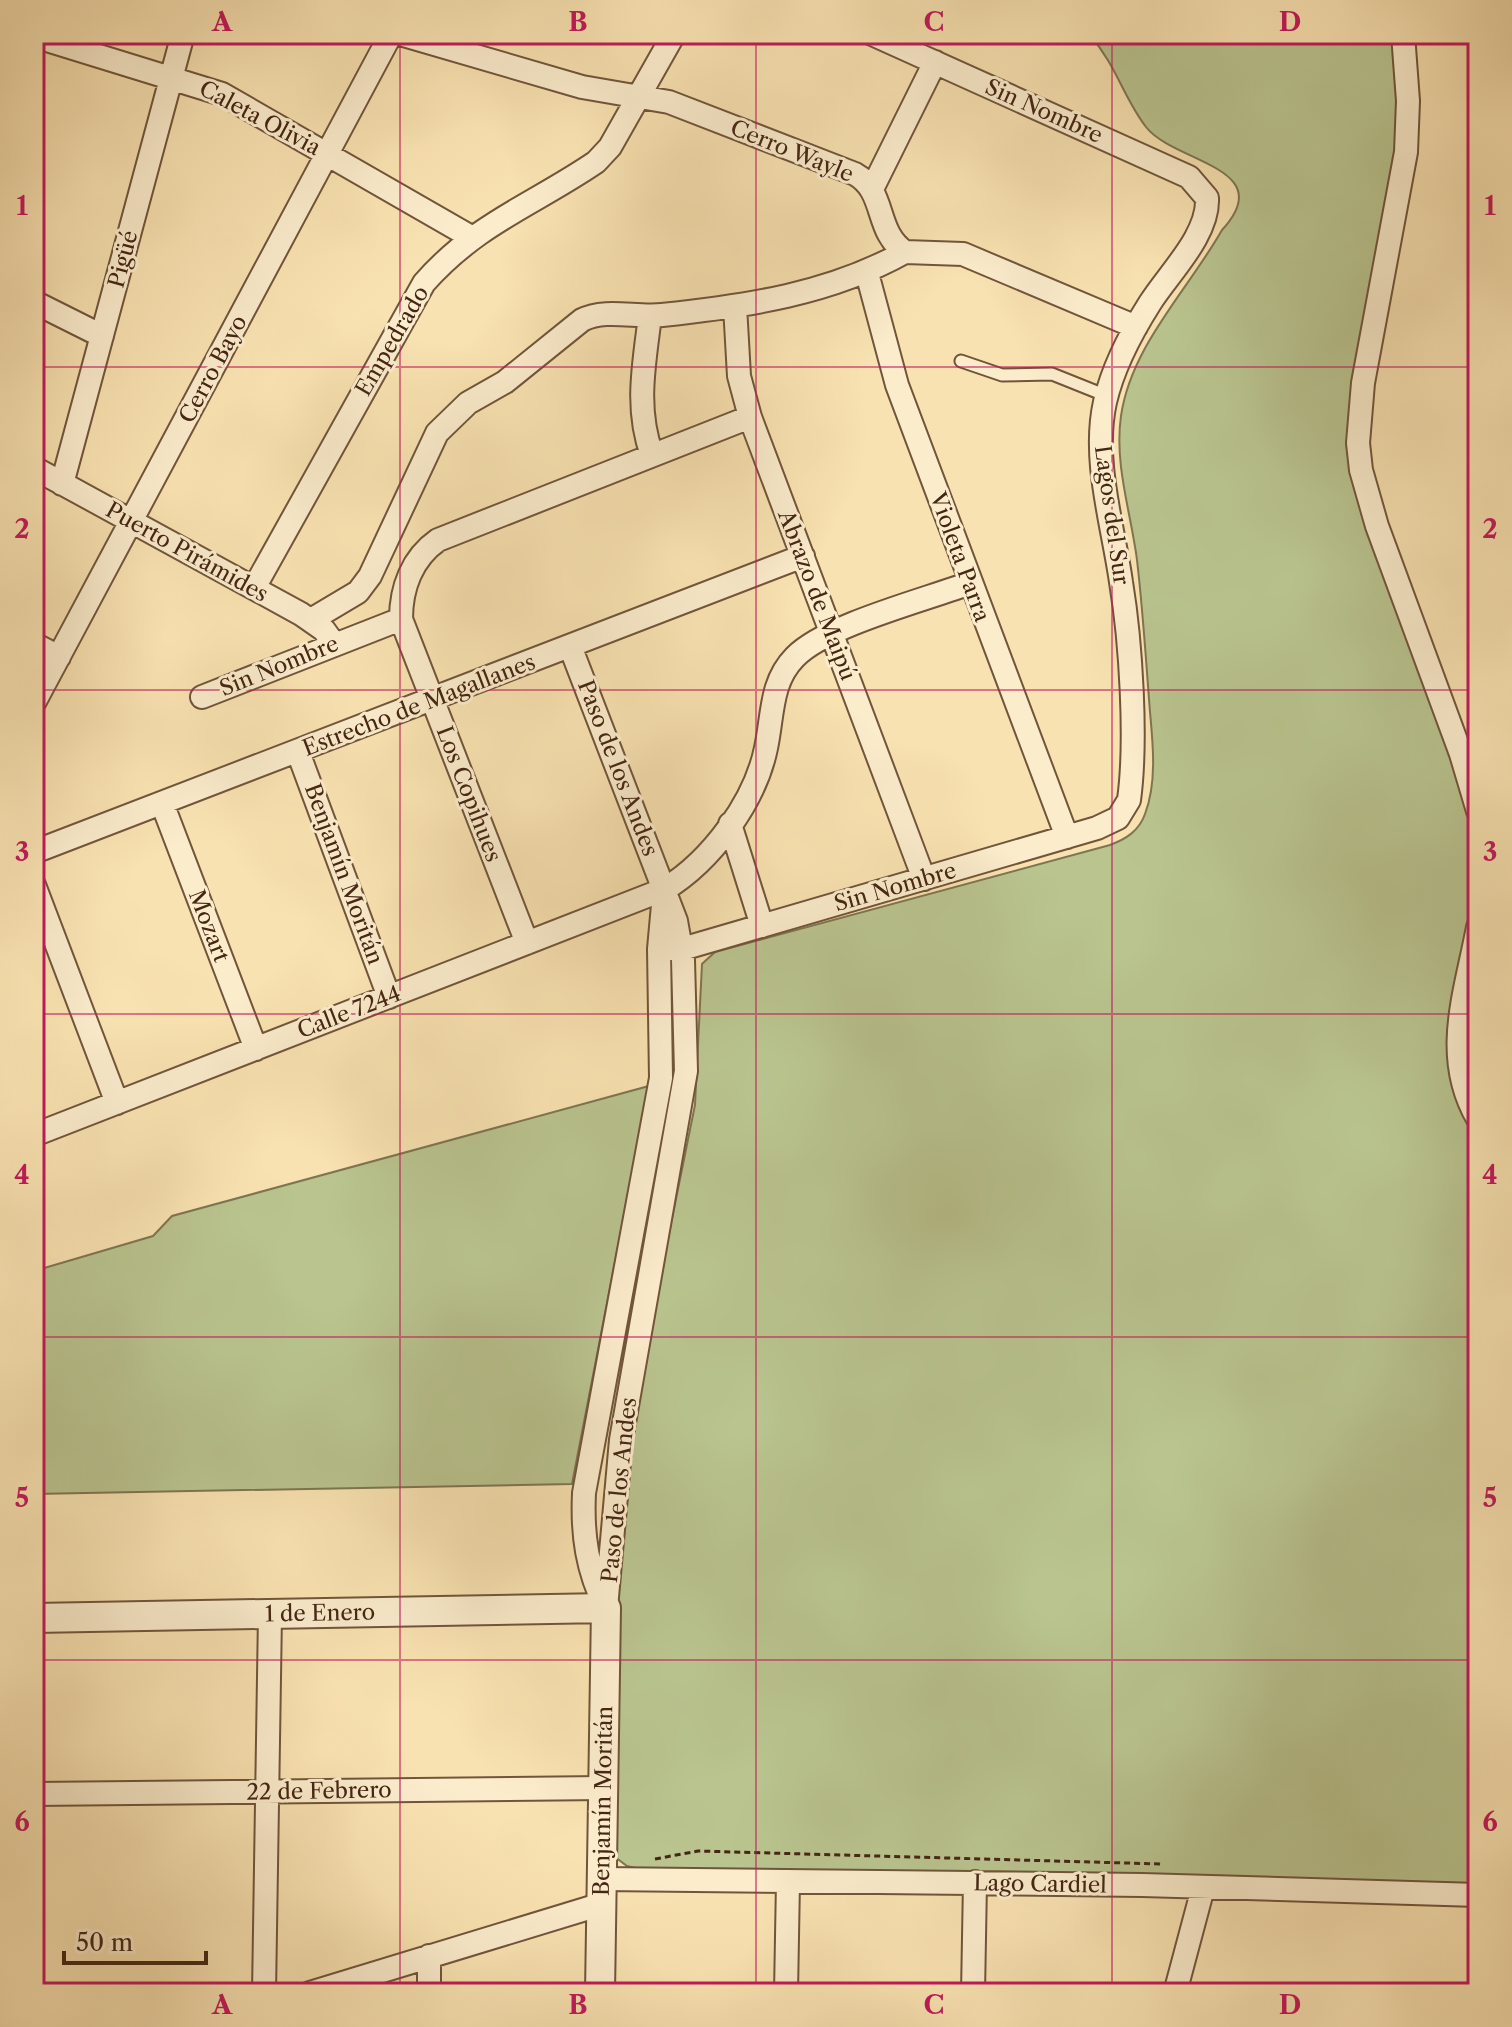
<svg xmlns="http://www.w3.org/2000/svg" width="1512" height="2027" viewBox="0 0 1512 2027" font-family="'Libre Caslon Text',serif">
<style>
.green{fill:#b9c48f;stroke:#7e7552;stroke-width:2}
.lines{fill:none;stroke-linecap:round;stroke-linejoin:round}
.service-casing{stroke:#71553b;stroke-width:15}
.minor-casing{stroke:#71553b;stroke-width:26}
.tertiary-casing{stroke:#71553b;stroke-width:32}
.path{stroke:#442614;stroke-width:3;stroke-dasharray:6 4;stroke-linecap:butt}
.service{stroke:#fbeccc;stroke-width:11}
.minor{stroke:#fbeccc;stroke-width:22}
.tertiary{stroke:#fbeccc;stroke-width:28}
.grid{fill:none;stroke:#c2185b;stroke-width:2;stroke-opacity:0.55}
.labels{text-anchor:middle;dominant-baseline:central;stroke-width:6;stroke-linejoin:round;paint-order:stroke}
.street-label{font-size:22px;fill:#442614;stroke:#fbeccc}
.neatline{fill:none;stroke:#c2185b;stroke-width:3}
.grid-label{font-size:26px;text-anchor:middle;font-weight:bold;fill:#c2185b}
</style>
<rect width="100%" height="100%" fill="#f9e2b1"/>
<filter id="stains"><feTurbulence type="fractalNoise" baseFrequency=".0025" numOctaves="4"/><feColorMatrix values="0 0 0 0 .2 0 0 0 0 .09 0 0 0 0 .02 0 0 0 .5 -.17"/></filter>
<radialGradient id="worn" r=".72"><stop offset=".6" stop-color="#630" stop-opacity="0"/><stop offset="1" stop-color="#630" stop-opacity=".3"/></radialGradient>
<path class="green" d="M1089 34H1403L1408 101 1358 443 1478 811V927L1461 996 1478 1119V1887L640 1869 627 1866 615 1857 617 1600 631 1442 640 1377 695 1105 702 964 715 952 1110 845C1126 839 1139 831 1145 814 1157 783 1153 744 1150 712 1146 661 1143 611 1137 560 1131 513 1114 464 1121 416 1131 346 1188 290 1222 230 1280 167 1174 163 1146 127 1123 97 1117 66 1089 34Z
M649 1086 572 1484 34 1494V1271L153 1236 172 1216Z"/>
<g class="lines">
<g class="service-casing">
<path id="service" d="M961 361 1002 375 1052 374 1107 396"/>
</g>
<g class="minor-casing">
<path id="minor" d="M400 34 582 87 669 102 855 174C887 192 874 231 905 252L963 254 1136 327
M1403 34 1408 101 1406 152 1363 383 1358 443 1361 470 1377 526 1461 754 1478 811
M34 36 222 94 471 237
M873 187 935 62
M867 273 897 385 1067 837
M34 302 102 336
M735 306 739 376 750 417 924 879
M650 316C644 365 635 408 652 455
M34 468 301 614 324 630 334 644
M62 484 183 34
M254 588 424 283C477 223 533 205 596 162L610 147 674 34
M311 620 358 592 370 576 437 433 468 403 505 382 582 320C606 308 636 318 662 315 747 306 830 294 905 252
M34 644 59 657
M570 646 676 921 683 960 686 1071 621 1440 606 1608
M202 697 401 619
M34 703 391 34
M298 752 389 997
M162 803 256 1049
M730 824 762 926
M34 852 803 556
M34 885 117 1103
M1478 927C1466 992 1441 1056 1478 1119
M527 943 401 619C401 588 412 558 438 540L750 417
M659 949H682L1097 828 1118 818 1129 800C1137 741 1131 643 1121 582 1113 525 1092 460 1105 402 1113 367 1131 333 1150 303 1169 273 1209 235 1207 198L1189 177 872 34
M34 1135 665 889C711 861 755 802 766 748 773 716 770 682 795 657 826 625 925 600 970 583
M606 1608C587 1570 582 1535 584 1493L661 1078 659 949 664 894
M34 1794 604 1788
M602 1879 1142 1885 1478 1895
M264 1993 270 1614
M310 1993 602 1904
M429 1993V1956
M786 1993 788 1881
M973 1993 975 1882
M1175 1993 1203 1888"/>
</g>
<g class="tertiary-casing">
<path id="tertiary" d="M34 1618 606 1608 600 1993"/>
</g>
<path class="path" d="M655 1859 698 1851 1162 1864"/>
<use href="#service" class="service"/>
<use href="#minor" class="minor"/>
<use href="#tertiary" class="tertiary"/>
</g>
<path class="grid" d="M400 34V1993M756 34V1993M1112 34V1993M34 367H1478M34 690H1478M34 1014H1478M34 1337H1478M34 1660H1478"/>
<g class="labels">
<g class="street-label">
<text transform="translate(1044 111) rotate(24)">Sin Nombre</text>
<text transform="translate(260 118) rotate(28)">Caleta Olivia</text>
<text transform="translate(792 151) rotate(22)">Cerro Wayle</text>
<text transform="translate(123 259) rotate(-75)">Pigüé</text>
<text transform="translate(392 341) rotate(-60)">Empedrado</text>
<text transform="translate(213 369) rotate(-62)">Cerro Bayo</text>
<text transform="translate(1112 515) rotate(82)">Lagos del Sur</text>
<text transform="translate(187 552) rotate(29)">Puerto Pirámides</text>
<text transform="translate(960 557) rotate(70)">Violeta Parra</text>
<text transform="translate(817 595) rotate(69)">Abrazo de Maipú</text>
<text transform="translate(279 666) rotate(-22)">Sin Nombre</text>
<text transform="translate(419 705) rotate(-21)">Estrecho de Magallanes</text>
<text transform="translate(618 768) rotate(69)">Paso de los Andes</text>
<text transform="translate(469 794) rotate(69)">Los Copihues</text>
<text transform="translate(344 874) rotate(70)">Benjamín Moritán</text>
<text transform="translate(895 887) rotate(-16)">Sin Nombre</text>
<text transform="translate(209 926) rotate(69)">Mozart</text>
<text transform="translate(349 1012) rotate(-21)">Calle 7244</text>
<text transform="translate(619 1490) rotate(-84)">Paso de los Andes</text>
<text transform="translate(320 1613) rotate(-1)">1 de Enero</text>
<text transform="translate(319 1791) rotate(-1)">22 de Febrero</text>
<text transform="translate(603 1801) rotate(-89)">Benjamín Moritán</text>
<text transform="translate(1040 1884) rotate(1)">Lago Cardiel</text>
</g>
</g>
<rect width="1512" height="2027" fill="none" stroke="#f9e2b1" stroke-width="88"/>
<path d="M64 1951v12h142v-12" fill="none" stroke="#442614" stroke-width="4"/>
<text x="76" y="1951" font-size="24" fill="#442614" stroke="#fbeccc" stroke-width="6" paint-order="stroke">50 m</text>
<rect x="44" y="44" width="1424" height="1939" class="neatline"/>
<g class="grid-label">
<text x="222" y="31">A</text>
<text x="578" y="31">B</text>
<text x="934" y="31">C</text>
<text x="1290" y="31">D</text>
<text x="22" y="215">1</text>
<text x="1490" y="215">1</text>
<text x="22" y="538">2</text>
<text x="1490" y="538">2</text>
<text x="22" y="861">3</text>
<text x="1490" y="861">3</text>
<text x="22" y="1184">4</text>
<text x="1490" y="1184">4</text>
<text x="22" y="1507">5</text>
<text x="1490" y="1507">5</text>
<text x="22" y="1831">6</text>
<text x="1490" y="1831">6</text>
<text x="222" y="2014">A</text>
<text x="578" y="2014">B</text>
<text x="934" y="2014">C</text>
<text x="1290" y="2014">D</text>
</g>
<rect width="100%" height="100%" filter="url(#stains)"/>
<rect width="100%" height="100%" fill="url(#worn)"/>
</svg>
